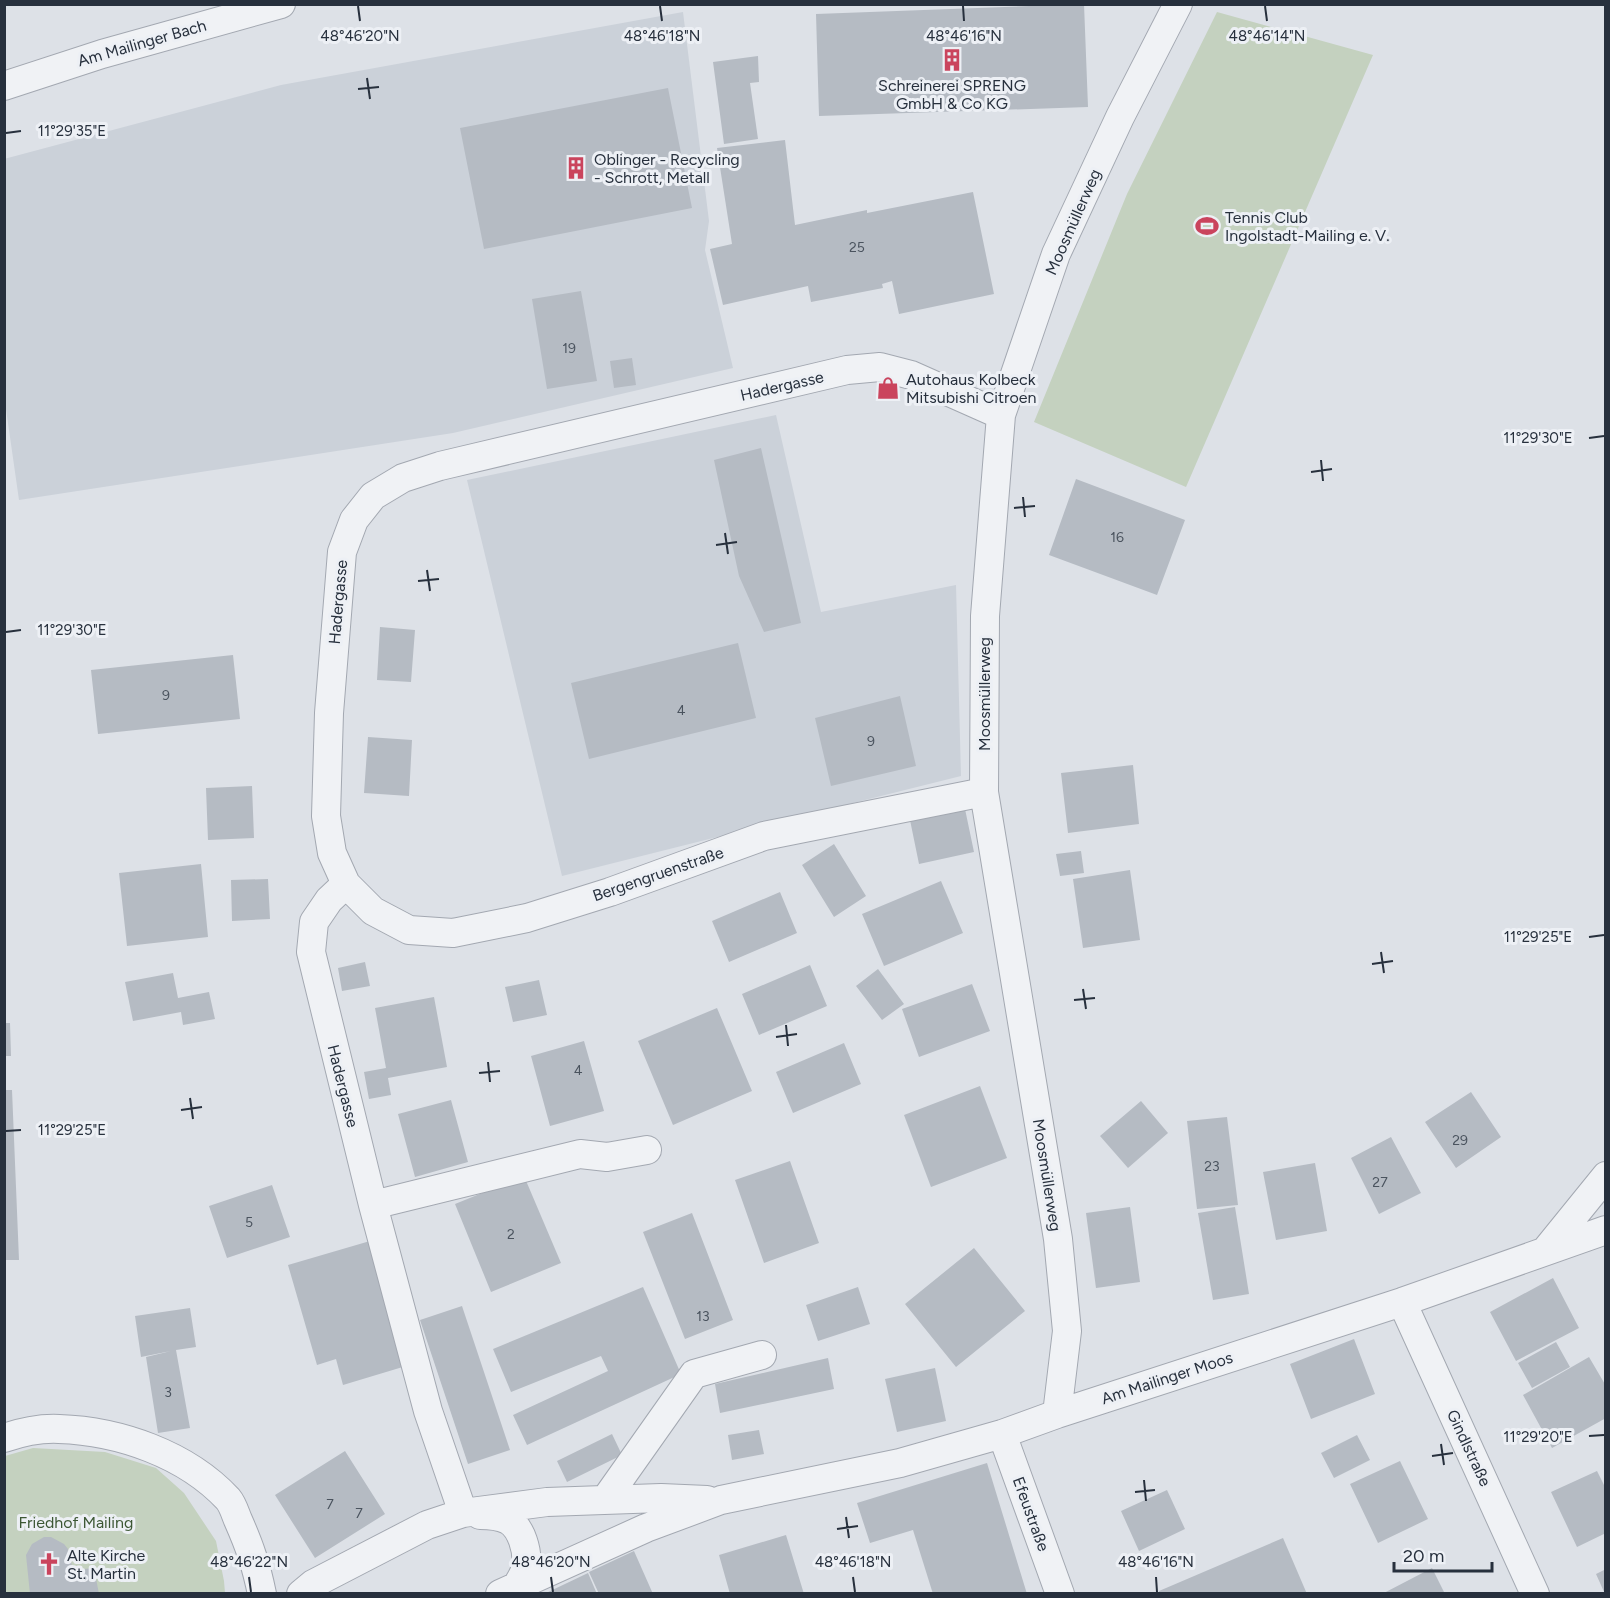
<svg xmlns="http://www.w3.org/2000/svg" width="1610" height="1598" viewBox="0 0 1610 1598" font-family="Figtree,sans-serif">
<style>
.built{fill:#cbd1d9}
.green{fill:#c4d1bf}
.building{fill:#b5bbc3}
.lines{fill:none;stroke-linecap:round;stroke-linejoin:round}
.street-casing{stroke:#a3a8b1;stroke-width:30}
.street{stroke:#f0f2f5;stroke-width:28}
.ticks{fill:none;stroke:#27303d;stroke-width:2}
.labels{text-anchor:middle;dominant-baseline:central;stroke-width:6;stroke-linejoin:round;paint-order:stroke}
.number-label{font-size:14px;fill:#4a535e}
.street-label{font-size:16px;fill:#27303d;stroke:#edf0f5}
.poi-label{font-size:16px;fill:#27303d;stroke:#edf0f5;text-anchor:start}
.park-label{font-size:16px;fill:#3d5835;stroke:#edf0f5}
.ticks-label{font-size:15px;text-anchor:middle;fill:#27303d;stroke:#edf0f5;stroke-width:6;stroke-linejoin:round;paint-order:stroke}
</style>
<rect width="100%" height="100%" fill="#dde1e7"/>
<path class="built" d="M683 12 709 221 705 250 733 368 453 433 19 500 5 402 4 159 281 85Z
M776 415 821 612 956 585 961 776 562 876 467 480Z"/>
<path class="green" d="M1217 12 1373 55 1186 487 1034 422 1127 194Z
M33 1448 105 1452 156 1468 184 1493 216 1541 224 1581 225 1593 5 1594V1456Z"/>
<path class="building" d="M1081 4H1084L1088 107 819 116 816 14Z
M758 56 759 82 750 83 758 139 724 144 713 62Z
M668 88 692 208 484 249 460 128Z
M785 140 795 225 867 210V213L973 192 994 294 899 314 892 281 882 284 883 288 811 302 808 286 723 305 710 249 732 244 717 148Z
M581 291 597 381 547 389 532 299Z
M632 358 636 385 614 388 610 361Z
M761 448 801 623 764 632 739 576 714 460Z
M1076 479 1185 520 1157 595 1049 555Z
M380 627 415 630 411 682 377 680Z
M738 643 756 718 589 759 571 683Z
M233 655 240 719 98 734 91 670Z
M900 696 916 766 831 786 815 718Z
M368 737 412 740 409 796 364 793Z
M1133 765 1139 824 1068 833 1061 773Z
M252 786 254 838 208 840 206 788Z
M965 809 974 852 919 864 910 820Z
M834 844 866 896 834 917 802 865Z
M1081 851 1084 873 1060 876 1056 854Z
M201 864 208 937 127 946 119 873Z
M1130 870 1140 940 1083 948 1073 879Z
M268 879 270 919 232 921 231 880Z
M941 881 963 933 884 966 862 914Z
M780 892 797 933 729 962 712 921Z
M365 962 370 986 342 991 338 968Z
M810 965 827 1006 759 1035 742 994Z
M878 969 904 1004 882 1020 856 986Z
M173 973 178 998 209 992 215 1019 183 1025 181 1012 133 1021 125 982Z
M539 980 547 1015 513 1022 505 987Z
M972 984 990 1031 919 1057 902 1009Z
M434 997 447 1067 388 1078 391 1095 369 1099 364 1072 386 1068 375 1008Z
M717 1008 752 1091 673 1125 638 1041Z
M4 1023H10L11 1056H4Z
M584 1041 604 1111 550 1126 531 1056Z
M844 1043 861 1084 793 1113 776 1072Z
M980 1086 1007 1158 931 1187 904 1115Z
M4 1090H12L19 1260H4Z
M1471 1092 1501 1137 1456 1168 1425 1122Z
M451 1100 468 1162 415 1177 398 1114Z
M1141 1101 1168 1133 1128 1168 1100 1136Z
M1227 1117 1238 1205 1197 1209 1187 1121Z
M1391 1137 1421 1193 1379 1214 1351 1158Z
M790 1161 819 1243 764 1263 735 1180Z
M1315 1163 1327 1231 1276 1240 1263 1172Z
M524 1176 561 1263 491 1292 455 1204Z
M272 1185 290 1237 227 1258 209 1206Z
M1130 1207 1140 1282 1096 1288 1086 1213Z
M1235 1207 1249 1294 1213 1300 1198 1213Z
M692 1213 733 1320 685 1339 643 1232Z
M370 1241 406 1366 343 1385 336 1359 317 1365 288 1265Z
M974 1248 1025 1311 956 1367 905 1304Z
M1553 1278 1579 1328 1516 1361 1490 1312Z
M643 1287 681 1374 527 1445 513 1415 608 1371 601 1356 511 1392 493 1349Z
M858 1287 870 1324 818 1341 806 1305Z
M462 1306 510 1450 468 1464 420 1320Z
M190 1308 196 1347 176 1350 190 1428 158 1433 146 1357 171 1351 141 1357 135 1316Z
M1354 1339 1375 1394 1311 1419 1290 1364Z
M1556 1342 1570 1367 1532 1388 1518 1363Z
M1589 1357 1606 1386V1418L1552 1448 1523 1395Z
M828 1358 834 1389 720 1413 715 1384Z
M935 1368 946 1421 897 1432 885 1379Z
M759 1430 764 1454 732 1460 728 1435Z
M612 1434 622 1455 567 1482 557 1461Z
M1357 1435 1370 1460 1334 1478 1321 1453Z
M345 1451 385 1514 315 1558 275 1495Z
M1400 1461 1428 1519 1378 1543 1350 1484Z
M987 1463 1027 1594H933L913 1530 870 1543 857 1503Z
M1597 1471 1606 1489V1533L1577 1547 1551 1492Z
M1167 1490 1185 1529 1139 1551 1121 1511Z
M786 1535 804 1594H730L719 1555Z
M44 1537H51L64 1544 68 1549 73 1570 94 1568 99 1594H30L26 1555 32 1544Z
M1283 1538 1307 1594H1160L1159 1591Z
M634 1551 653 1594H599L589 1572Z
M1432 1568 1445 1594H1382Z
M1606 1569V1594H1605L1596 1574Z
M588 1573 597 1594H544Z"/>
<g class="lines">
<g class="street-casing">
<path id="street" d="M4 86 102 54 281 4
M984 792 764 836 610 892 527 918 453 933 409 930 373 911 346 884 332 853 326 816 329 713 342 552 354 520 373 496 403 478 440 466 847 370 880 367 911 375 1001 415
M346 884 329 900 314 922 311 952 373 1205 428 1411 463 1513
M373 1205 580 1154 607 1157 647 1150
M1546 1250 1606 1176
M1402 1302 1535 1594
M1057 1414 1067 1331 1058 1239 984 792 985 616 1001 415 1056 254 1120 117 1178 4
M1002 1434 1060 1594
M4 1438C22 1432 40 1428 59 1429 119 1431 186 1454 228 1499 233 1505 235 1513 238 1520 250 1547 256 1565 262 1594
M605 1500 694 1374 762 1355
M480 1515C489 1515 500 1516 508 1520 522 1528 528 1552 526 1566 525 1572 521 1579 518 1584
M301 1594 313 1584 427 1525 463 1513 547 1502 661 1498 707 1500
M500 1594 646 1528 721 1500 900 1463 1002 1434 1057 1414 1402 1302 1606 1230"/>
</g>
<use href="#street" class="street"/>
</g>
<path class="ticks" d="M358 6 360 21M660 6 662 21M963 6 964 21M1265 6 1267 21M367 78 370 99M358 89 379 87M6 133 21 131M1589 438 1604 436M1321 460 1323 481M1311 472 1332 469M1023 497 1025 517M1014 508 1035 506M725 533 728 554M716 545 737 542M427 570 430 591M418 581 439 579M6 632 21 630M1589 937 1604 935M1381 952 1384 973M1372 964 1393 961M1083 989 1086 1009M1074 1000 1095 998M786 1025 788 1046M776 1037 797 1034M488 1062 490 1082M479 1073 500 1071M190 1098 193 1119M181 1110 202 1107M6 1131 21 1130M1589 1436 1604 1435M1441 1444 1444 1465M1432 1456 1453 1453M1144 1480 1146 1501M1135 1492 1155 1490M846 1517 849 1538M837 1529 858 1526M249 1577 251 1592M551 1577 553 1592M853 1577 855 1592M1156 1577 1157 1592"/>
<defs>
<g id="building-bare" transform="scale(1.8)"><path d="M-4-6H4V6H1V3H-1V6H-4ZM-2.5-4.3h1.7v1.8h-1.7ZM.8-4.3h1.7v1.8H.8ZM-2.5-1h1.7V.8h-1.7ZM.8-1h1.7V.8H.8Z" fill="#ca445d" stroke="#edf0f5" stroke-width="2.5" paint-order="stroke"/></g>
<g id="stadium-bare" transform="scale(1.8)"><path d="M0-5a6.5 5 0 1 0 0 10a6.5 5 0 1 0 0-10ZM-3.5-1.8h7v3.6h-7Z" fill="#ca445d" stroke="#edf0f5" stroke-width="2.5" paint-order="stroke"/></g>
<g id="shop-bare" transform="scale(1.8)"><path d="M-5-2.5h2.3a2.7 3.5 0 0 1 5.4 0H5L5.5 6h-11ZM-1.5-2.5h3a1.5 2.3 0 0 0-3 0Z" fill="#ca445d" stroke="#edf0f5" stroke-width="2.5" paint-order="stroke"/></g>
<g id="church-bare" transform="scale(1.8)"><path d="M-1.2-6h2.4v3.5h3.3v2.4h-3.3V6h-2.4V-.1h-3.3v-2.4h3.3Z" fill="#ca445d" stroke="#edf0f5" stroke-width="2.5" paint-order="stroke"/></g>
</defs>
<g fill-rule="evenodd">
<use href="#building-bare" x="952" y="60"/>
<use href="#building-bare" x="576" y="168"/>
<use href="#stadium-bare" x="1207" y="226"/>
<use href="#shop-bare" x="888" y="388"/>
<use href="#church-bare" x="49" y="1564"/>
</g>
<g class="labels">
<g class="number-label">
<text x="857" y="247">25</text>
<text x="569" y="348">19</text>
<text x="1117" y="537">16</text>
<text x="166" y="695">9</text>
<text x="681" y="710">4</text>
<text x="871" y="741">9</text>
<text x="578" y="1070">4</text>
<text x="1460" y="1140">29</text>
<text x="1212" y="1166">23</text>
<text x="1380" y="1182">27</text>
<text x="249" y="1222">5</text>
<text x="511" y="1234">2</text>
<text x="703" y="1316">13</text>
<text x="168" y="1392">3</text>
<text x="330" y="1504">7</text>
<text x="359" y="1513">7</text>
</g>
<g class="street-label">
<text transform="translate(142 43) rotate(-16)">Am Mailinger Bach</text>
<text transform="translate(1073 222) rotate(-66)">Moosmüllerweg</text>
<text transform="translate(782 386) rotate(-13)">Hadergasse</text>
<text transform="translate(338 602) rotate(-85)">Hadergasse</text>
<text transform="translate(984 694) rotate(-90)">Moosmüllerweg</text>
<text transform="translate(658 874) rotate(-19)">Bergengruenstraße</text>
<text transform="translate(343 1086) rotate(76)">Hadergasse</text>
<text transform="translate(1047 1175) rotate(81)">Moosmüllerweg</text>
<text transform="translate(1167 1378) rotate(-18)">Am Mailinger Moos</text>
<text transform="translate(1469 1448) rotate(65)">Gindlstraße</text>
<text transform="translate(1031 1514) rotate(70)">Efeustraße</text>
</g>
<g class="poi-label">
<text x="952" y="85" text-anchor="middle">Schreinerei SPRENG<tspan x="952" dy="18">GmbH &amp; Co KG</tspan></text>
<text x="594" y="159">Oblinger - Recycling<tspan x="594" dy="18">- Schrott, Metall</tspan></text>
<text x="1225" y="217">Tennis Club<tspan x="1225" dy="18">Ingolstadt-Mailing e. V.</tspan></text>
<text x="906" y="379">Autohaus Kolbeck<tspan x="906" dy="18">Mitsubishi Citroen</tspan></text>
<text x="67" y="1555">Alte Kirche<tspan x="67" dy="18">St. Martin</tspan></text>
</g>
<g class="park-label">
<text x="76" y="1522">Friedhof Mailing</text>
</g>
</g>
<g class="ticks-label">
<text x="360" y="41">48°46'20"N</text>
<text x="662" y="41">48°46'18"N</text>
<text x="964" y="41">48°46'16"N</text>
<text x="1267" y="41">48°46'14"N</text>
<text x="72" y="136">11°29'35"E</text>
<text x="1538" y="443">11°29'30"E</text>
<text x="72" y="635">11°29'30"E</text>
<text x="1538" y="942">11°29'25"E</text>
<text x="72" y="1135">11°29'25"E</text>
<text x="1538" y="1442">11°29'20"E</text>
<text x="249" y="1567">48°46'22"N</text>
<text x="551" y="1567">48°46'20"N</text>
<text x="853" y="1567">48°46'18"N</text>
<text x="1156" y="1567">48°46'16"N</text>
</g>
<rect width="1610" height="1598" fill="none" stroke="#27303d" stroke-width="12"/>
<path d="M1394 1562v9h98v-9" fill="none" stroke="#27303d" stroke-width="3"/>
<text x="1403" y="1562" font-size="18" fill="#27303d" stroke="#edf0f5" stroke-width="4.5" paint-order="stroke">20 m</text>
</svg>
